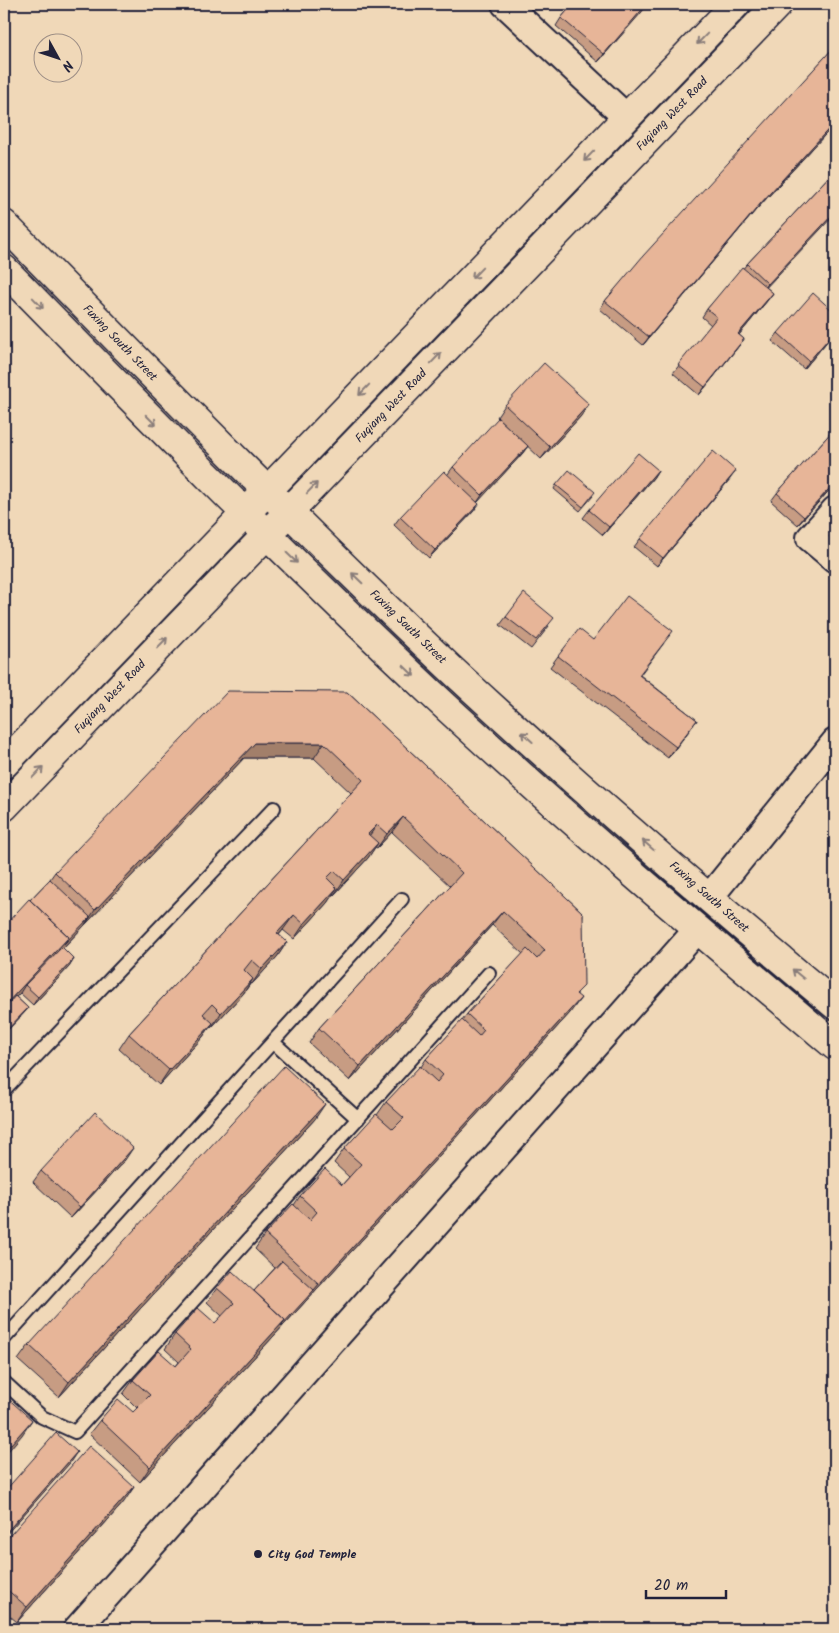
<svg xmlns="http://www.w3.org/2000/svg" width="839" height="1633" viewBox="0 0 839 1633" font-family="Kalam,sans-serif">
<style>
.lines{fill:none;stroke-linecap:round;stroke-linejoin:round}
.service-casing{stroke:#22223b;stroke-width:16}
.minor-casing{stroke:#22223b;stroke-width:30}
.secondary-casing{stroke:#22223b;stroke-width:31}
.service{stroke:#f0d8b8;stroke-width:12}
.minor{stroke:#f0d8b8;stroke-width:26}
.secondary{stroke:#f0d8b8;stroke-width:28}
.wall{fill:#c79c83;stroke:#22223b}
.shaded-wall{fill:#a27f6a;stroke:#22223b}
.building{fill:#e7b598;stroke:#22223b}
.oneway{stroke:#897d7a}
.poi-dot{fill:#22223b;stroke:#f0d8b8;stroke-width:2}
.labels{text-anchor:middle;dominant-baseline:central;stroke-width:5;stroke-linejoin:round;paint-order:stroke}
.street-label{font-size:12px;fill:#22223b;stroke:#f0d8b8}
.poi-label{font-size:12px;font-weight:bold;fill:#22223b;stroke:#f0d8b8;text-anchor:start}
</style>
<rect width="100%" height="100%" fill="#f0d8b8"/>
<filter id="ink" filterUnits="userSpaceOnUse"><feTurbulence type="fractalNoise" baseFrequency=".02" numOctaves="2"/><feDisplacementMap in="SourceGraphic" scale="10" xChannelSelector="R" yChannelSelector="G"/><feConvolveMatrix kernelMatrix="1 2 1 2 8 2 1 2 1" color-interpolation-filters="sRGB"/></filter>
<g filter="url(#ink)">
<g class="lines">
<g class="service-casing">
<path id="service" d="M273 1042 358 1119
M4 1090 274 808
M4 1339 402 899
M4 1382 42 1417 75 1432 489 973"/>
</g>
<g class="minor-casing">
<path id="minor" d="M505 4 626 117
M835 510 810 538 835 559
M709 898 835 742
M77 1629 698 929"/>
</g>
<g class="secondary-casing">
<path id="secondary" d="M4 224C151 374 298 525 451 669 576 785 705 896 835 1005
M4 269C144 412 284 555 430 692 561 814 698 930 835 1046
M4 764 736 4
M4 807 778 4"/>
</g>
<use href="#service" class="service"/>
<use href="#minor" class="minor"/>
<use href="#secondary" class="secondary"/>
</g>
<path class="wall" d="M573 4H648L598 62 556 26 561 18Z
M835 46V124L755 211 643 345 600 309 605 301Z
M835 170 766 287 773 293 767 301 739 335 744 339 738 347 699 395 673 373 711 325 702 317 707 309 747 264Z
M835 332 804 369 772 341 778 333Z
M835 358V374L828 368Z
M505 405 581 416 541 459 497 417Z
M835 428V484L798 525 771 501 777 493Z
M528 446 522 454 477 502 473 512 429 558 394 525 400 517 448 474 453 467Z
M658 470 653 478 603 535 583 518 589 510Z
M730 479 657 566 634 547 640 539Z
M556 485 593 496 580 511 554 489Z
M506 617 549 626 531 649 500 625Z
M593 640 664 643 640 675 697 720 668 758 550 667 558 656Z
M347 692 583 913 577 995 570 1013 140 1482 89 1434 100 1420 133 1412 137 1408 123 1394 133 1380 176 1366 179 1362 165 1349 175 1334 215 1323 222 1316 207 1302 217 1288 254 1291 275 1268 255 1249 265 1234 294 1205 300 1196 342 1185 349 1177 334 1163 344 1149 377 1115 386 1102 421 1067 426 1059 462 1021 467 1014 523 954 492 925 350 1081 309 1043 319 1028 450 886 392 832 377 848 375 847 368 858 334 895 333 894 327 903 294 939 283 930 279 935 287 942 277 957 252 984 251 983 243 994 211 1028 210 1027 202 1038 159 1085 119 1049 129 1034 351 793 314 758H244L63 948 74 959 69 967 33 1005 20 993 16 997 28 1008 25 1012 4 1034V926L30 900 50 879 55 872Z
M315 1119 59 1397 18 1360 29 1345Z
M125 1160 71 1218 33 1182 41 1171Z
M124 1502 17 1622 4 1611V1542Z"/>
<path class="shaded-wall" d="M646 4H648L641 13 598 62 604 54Z
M835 122V124L755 211 643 345 649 337 761 203Z
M835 212V214L762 292 768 284Z
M773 293 767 301 733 342 738 334Z
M835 331V332L804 369 809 361Z
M744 339 738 347 699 395 705 387Z
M589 404 581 416 541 459 550 447Z
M528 446 522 454 477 503 482 495Z
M658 470 653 478 603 535 609 527Z
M736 471 730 479 657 566 663 558Z
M835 482V484L798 525 804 517Z
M479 504 473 512 429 558 435 550Z
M697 720 689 731 668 758 676 747Z
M255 743H324L314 758H244L85 925 95 910Z
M403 817 392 832 377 848 387 834Z
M377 825 367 839 368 834Z
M378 843 368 858 334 895 344 880Z
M337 888 327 903 294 939 304 924Z
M503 911 492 925 350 1081 360 1066Z
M294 915 283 930 267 948 277 933Z
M90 917 85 925 26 986 25 985 20 993 4 1010V1006L69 937Z
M287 942 277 957 252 984 262 969Z
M74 959 69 967 33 1005 38 997Z
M253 979 243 994 211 1028 221 1013Z
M581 998 570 1013 140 1482 150 1467 285 1320 314 1290 319 1284Z
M28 1008 25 1012 4 1034V1033Z
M213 1023 202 1038 159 1085 169 1070Z
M325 1104 315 1119 59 1397 69 1382Z
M133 1148 125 1160 71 1218 80 1207Z
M32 1420 22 1435 4 1456V1452Z
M77 1452 69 1464 4 1537V1535Z
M134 1487 124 1502 17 1622 27 1607Z"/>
<path class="building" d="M573 4H645L646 5 604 54 561 18Z
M835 46V122L761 203 649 337 605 301 643 256Z
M835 170V212L768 284 747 264Z
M742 267 773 293 738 334 744 339 705 387 678 365 717 317 707 309Z
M813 293 835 313V331L809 361 778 333Z
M544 363 589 404 550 447 505 405Z
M498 418 528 446 482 495 453 467Z
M835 428V482L804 517 777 493Z
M713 451 736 471 663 558 640 539Z
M638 453 658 470 609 527 589 510Z
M569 470 595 492 583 507 556 485Z
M444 471 479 504 435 550 400 517Z
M524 593 554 618 536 640 506 617Z
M627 596 673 631 639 675 697 720 676 747 558 656 579 629 593 640Z
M228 691 347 692 583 913 584 986 576 994 581 998 319 1284 265 1234 293 1204 310 1220 317 1212 300 1196 325 1169 342 1185 361 1164 344 1149 376 1114 393 1129 404 1118 386 1102 420 1066 437 1082 443 1075 426 1059 462 1020 479 1036 484 1030 467 1014 527 949 537 959 545 950 503 911 360 1066 319 1028 462 873 403 817 387 834 377 825 368 834 378 843 344 880 334 871 327 878 337 888 304 924 294 915 277 933 287 942 262 969 252 960 244 970 253 979 221 1013 212 1004 203 1014 213 1023 169 1070 129 1034 363 780 324 743H255L95 910 55 872Z
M50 879 90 917 64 944 69 937 30 900Z
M29 899 69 937 4 1006V926Z
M62 947 74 959 38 997 25 985Z
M15 996 28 1008 4 1033V1009Z
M284 1066 325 1104 69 1382 29 1345Z
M95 1112 133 1148 80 1207 41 1171Z
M282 1261 314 1290 281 1326 285 1320 254 1291Z
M232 1271 285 1320 150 1467 100 1420 118 1399 133 1412 150 1395 133 1380 159 1351 176 1366 191 1349 175 1334 198 1308 215 1323 234 1303 217 1288Z
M4 1395 32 1420 4 1452Z
M56 1433 77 1452 4 1535V1492Z
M89 1446 134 1487 27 1607 4 1587V1542Z"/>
<defs><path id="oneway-shaft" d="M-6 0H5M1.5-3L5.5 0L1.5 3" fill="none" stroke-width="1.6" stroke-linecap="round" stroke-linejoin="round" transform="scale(1.25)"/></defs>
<g class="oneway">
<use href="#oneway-shaft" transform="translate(702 39) rotate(134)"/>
<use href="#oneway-shaft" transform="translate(589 156) rotate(134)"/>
<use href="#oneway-shaft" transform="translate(477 273) rotate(134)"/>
<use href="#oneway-shaft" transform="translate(38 303) rotate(46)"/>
<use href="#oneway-shaft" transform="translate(436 358) rotate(-46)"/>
<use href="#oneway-shaft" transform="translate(364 390) rotate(134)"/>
<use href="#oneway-shaft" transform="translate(151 420) rotate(45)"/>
<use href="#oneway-shaft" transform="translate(312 488) rotate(-46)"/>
<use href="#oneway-shaft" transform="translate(292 558) rotate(44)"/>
<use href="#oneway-shaft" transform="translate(357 578) rotate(-136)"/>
<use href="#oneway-shaft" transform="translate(162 643) rotate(-46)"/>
<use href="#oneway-shaft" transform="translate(409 671) rotate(44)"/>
<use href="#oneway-shaft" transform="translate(527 737) rotate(-138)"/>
<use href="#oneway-shaft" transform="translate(38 772) rotate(-46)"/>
<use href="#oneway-shaft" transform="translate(648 845) rotate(-139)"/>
<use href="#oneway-shaft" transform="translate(798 974) rotate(-140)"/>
</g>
</g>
<circle class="poi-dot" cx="258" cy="1554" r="5"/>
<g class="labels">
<g class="street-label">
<text transform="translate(672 114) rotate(-46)">Fuqiang West Road</text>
<text transform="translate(120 343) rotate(46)">Fuxing South Street</text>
<text transform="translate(391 406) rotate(-46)">Fuqiang West Road</text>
<text transform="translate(408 627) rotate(44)">Fuxing South Street</text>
<text transform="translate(110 697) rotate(-46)">Fuqiang West Road</text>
<text transform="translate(709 897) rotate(41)">Fuxing South Street</text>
</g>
<g class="poi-label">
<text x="268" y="1554">City God Temple</text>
</g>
</g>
<rect width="839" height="1633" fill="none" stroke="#f0d8b8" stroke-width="20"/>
<rect x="10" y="10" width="819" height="1613" fill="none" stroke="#22223b" stroke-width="2" filter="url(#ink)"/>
<g transform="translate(58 58) rotate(130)"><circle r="24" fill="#f0d8b8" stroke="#9e8f86"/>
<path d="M0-4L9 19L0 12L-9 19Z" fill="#22223b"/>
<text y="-8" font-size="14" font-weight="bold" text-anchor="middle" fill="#22223b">N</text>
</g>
<path d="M646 1590v8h80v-8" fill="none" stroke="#22223b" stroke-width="2.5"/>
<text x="654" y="1590" font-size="15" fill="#22223b" stroke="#f0d8b8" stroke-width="4" paint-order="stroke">20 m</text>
</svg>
